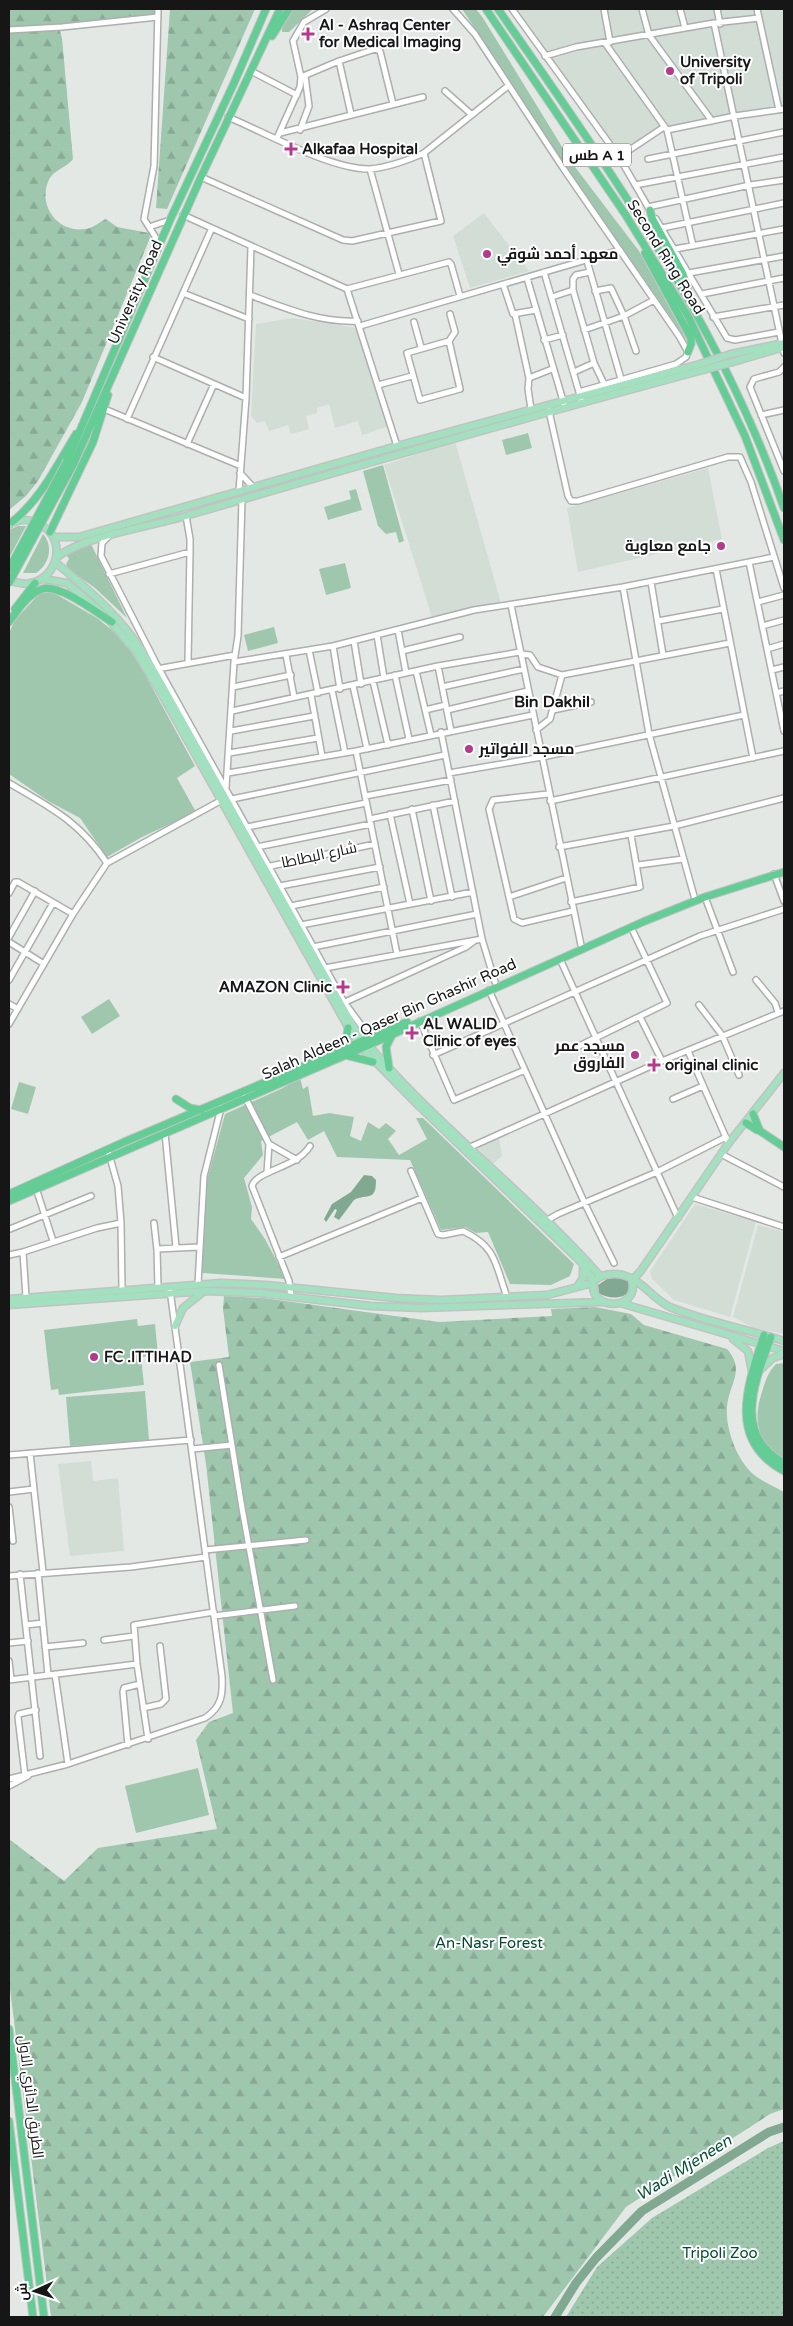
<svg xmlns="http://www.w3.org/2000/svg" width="793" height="2326" viewBox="0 0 793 2326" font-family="'Varela Round',Cairo,sans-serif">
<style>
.built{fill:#d2ddd6}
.green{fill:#9fc7ae}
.forest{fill:url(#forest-firs)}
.park{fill:url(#park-dots)}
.water{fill:#81a991}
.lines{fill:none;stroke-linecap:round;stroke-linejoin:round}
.river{stroke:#81a991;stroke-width:9}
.minor-casing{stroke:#acafad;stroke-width:8}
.major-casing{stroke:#c2c2c2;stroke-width:9}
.highway-casing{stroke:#c2c2c2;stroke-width:9}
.minor{stroke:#fff;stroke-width:5}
.major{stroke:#a2e0bf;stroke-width:6}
.highway{stroke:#64cc95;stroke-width:7}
.major-bridge-casing{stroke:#c2c2c2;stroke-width:9;stroke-linecap:butt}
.highway-bridge-casing{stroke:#c2c2c2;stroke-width:9;stroke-linecap:butt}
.major-bridge{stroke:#a2e0bf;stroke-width:6}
.highway-bridge{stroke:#64cc95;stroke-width:7}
.poi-dot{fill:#b53a8c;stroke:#fff;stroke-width:2}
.labels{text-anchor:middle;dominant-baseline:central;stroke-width:4;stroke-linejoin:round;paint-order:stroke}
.shield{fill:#fff;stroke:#5b5c5b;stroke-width:1}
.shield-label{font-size:14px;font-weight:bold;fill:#151615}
.poi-label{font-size:15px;font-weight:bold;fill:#151615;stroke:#fff;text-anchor:start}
.street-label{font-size:15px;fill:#151615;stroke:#fff}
.park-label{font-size:15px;fill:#004b2c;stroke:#fff}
.neighbourhood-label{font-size:16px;font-weight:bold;fill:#151615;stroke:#fff}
.water-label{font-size:16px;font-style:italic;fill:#065131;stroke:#fff}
</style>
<defs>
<pattern id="forest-firs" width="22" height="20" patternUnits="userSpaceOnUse" patternTransform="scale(1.25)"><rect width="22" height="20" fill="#9fc7ae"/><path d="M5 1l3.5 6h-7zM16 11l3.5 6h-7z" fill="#88aa95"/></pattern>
<pattern id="park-dots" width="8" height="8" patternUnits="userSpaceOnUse" patternTransform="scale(1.25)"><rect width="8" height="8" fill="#9fc7ae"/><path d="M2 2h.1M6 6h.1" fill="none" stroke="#88aa95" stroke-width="1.8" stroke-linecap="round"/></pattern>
</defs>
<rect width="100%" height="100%" fill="#e4e8e5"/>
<path class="built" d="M512 9H784V109L667 130 664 127 619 157Z
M484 213 529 271 470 288 453 236Z
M293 318 357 328 387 427 362 435 358 421 335 428 329 404 317 408V413L306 416 309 429 291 434 288 425 269 431 265 421 257 423 251 416 256 324Z
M455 441 501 603 432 617 384 465Z
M708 468 722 539 578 572 567 508Z
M499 1138 502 1156 493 1164 476 1146Z
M695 1204 756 1222 730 1317 674 1300 652 1279 650 1271Z
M758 1225 784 1232V1334L754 1328 733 1317Z
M91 1461 93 1481 118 1478 124 1551 70 1556 58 1464Z"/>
<path class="green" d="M291 9H313L289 32H282L283 20Z
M462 9H476L483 18 572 163 639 251 688 342 567 168Z
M528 433 532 448 506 455 502 440Z
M383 465 404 541 399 543 396 532 386 534 378 526 363 471Z
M356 489 362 510 328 520 324 507 351 499 349 491Z
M18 526H26L9 558V530Z
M43 534C54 546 49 565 36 573H23Z
M91 544 127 618 95 588 68 569 66 564 69 559 66 554Z
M345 563 351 588 326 595 319 569Z
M40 593H54L97 618 124 640 141 667 195 766 177 778 196 812 142 837 107 857 80 818 48 801 9 774V633L15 620Z
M274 627 278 643 248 651 244 635Z
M109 999 120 1016 92 1034 81 1017Z
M300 1078 303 1089 308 1086 313 1116 329 1113 354 1117 350 1136 361 1141 368 1122 379 1129 386 1123 396 1131 388 1139 399 1155 427 1139 416 1118H423L574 1264 570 1276 551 1285 510 1284 488 1232 476 1233 465 1227 441 1230 410 1160 337 1157 324 1131 308 1140 297 1122 261 1141 263 1155 244 1178 252 1207 251 1219 265 1239 286 1279 202 1273 207 1180 225 1114 283 1088Z
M19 1082 36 1087 28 1114 11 1109Z
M137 1319 138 1326 155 1324 158 1355 141 1357 144 1385 59 1395 58 1389 51 1390 44 1330Z
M784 1363V1458C758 1446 753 1421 761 1395 765 1383 767 1373 776 1364Z
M145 1391 149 1440 70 1446 66 1397Z
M198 1768 209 1815 136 1833 125 1786Z"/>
<path class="forest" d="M9 9H158V17L9 28Z
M170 9H255L167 209 156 208Z
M55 30 60 31 62 38 73 159C67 168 53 169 48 182 38 207 59 233 85 229 94 228 99 222 106 219L117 227 149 233 150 238 82 402 38 481 26 496 9 510V33Z
M224 1296 263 1298 439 1322 552 1316 551 1309 595 1307 631 1314 644 1325 727 1349C746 1371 729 1383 727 1407 725 1429 738 1464 757 1477 765 1483 775 1487 784 1492V2109L770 2114 626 2207 543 2317H51L9 1981V1839L64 1881 98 1848 217 1829 196 1740 209 1722 233 1713 206 1464 190 1362 229 1357 223 1309Z"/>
<path class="park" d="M784 2141V2317H566L597 2267 652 2218 768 2148Z"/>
<path class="water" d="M364 1175 372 1176 376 1180C376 1202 368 1193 354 1200L339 1220 334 1217 337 1210 335 1209 326 1222 324 1219 332 1204 351 1192Z
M619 1277 628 1281 630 1290C625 1300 607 1299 599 1293L598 1285 607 1279Z"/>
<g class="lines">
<path class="river" d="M555 2317 576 2283 596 2258 642 2211 769 2132 784 2127"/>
<g class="minor-casing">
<path id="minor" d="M158 9 154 166 144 219 156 238 158 248
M453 9 475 34 563 168 679 336 688 352 686 357 676 364 579 392 582 403
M512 9 619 157 651 212
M604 9 610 42
M642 9 649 35 712 121
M680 9 685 28
M717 9 720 24
M757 9 779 110
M714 23 784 353
M9 30 62 27 158 17
M605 43 667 130 693 246
M545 56 576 47 714 23 759 18
M339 61 351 114
M251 71 297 95
M301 77 339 61 375 49 380 51 393 104
M445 91 471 114
M228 117C266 133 330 169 369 169 386 168 409 160 424 153L508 86
M300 130 309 106 305 76
M667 130 735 116 784 109
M280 133 423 97
M277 138 300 87 301 77 293 41 304 22 326 9
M619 157 664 127
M648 159 784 132
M370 169 399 274
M201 177 343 240 352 241 441 221 424 153
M635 185 784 157
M648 207 750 185 784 180
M183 215 347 289 449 262 451 264 460 296
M656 219 727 338 735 340 779 332
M149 227 170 220
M662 228 784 203
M675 249 784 229
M587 261 621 379
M544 272 579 392
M689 273 784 256
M527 278 564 404
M503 284 513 314 536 310
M347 289 397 446
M573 290V279L576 275 590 272
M183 293 249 319
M702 294 784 278
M250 295C285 308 320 323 358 321
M552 297 573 290 594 363 604 384
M515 314 529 378 528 389 531 409
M713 317 784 305
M414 322 421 347
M360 326 620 250
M584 330 624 316 611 288 595 291
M544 340 563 335
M449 341 460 389 420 400 407 353 449 341 455 332 450 314
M636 351 624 316 654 300
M153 357 246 398
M784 367 779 372 754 379 750 387 784 471
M574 372 594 363
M529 378 552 369
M378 385 412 376
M102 408 241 466
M549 411 568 496 571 501H578L728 457H740L751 482 784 588
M761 415 784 410
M127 419 211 230
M187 444 214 384
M240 473 253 487
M239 491 246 398 251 247
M186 516 190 539V552
M108 537 102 543 101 556 159 669 344 1002 361 1025 381 1033
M749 562 784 731
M716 569 753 758
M109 574 190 552 188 662
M651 582 663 655
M623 587 649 734 694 896
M758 602 784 595
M511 605 581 945
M658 621 723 609
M762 626 784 620
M398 630 406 673
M377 635 384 678
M354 641 361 684
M333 646 340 689
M767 649 784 644
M309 650 318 693
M402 651 460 637
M521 654 530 655 538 667 562 675 730 643
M286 655 294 697
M234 662 333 646 474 610 623 587 774 557
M438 666 451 731
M157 669 235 655
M772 670 784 667
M416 671 431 735
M395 675 409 739
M373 681 388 745
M353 686 367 749
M233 687 291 675
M442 687 524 669
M332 690 345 753
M776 693 784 691
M311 695 322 756
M425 710 446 705
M447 710 528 691
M553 710 591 702
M232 711 438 666 520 652
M536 730 550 719 562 675
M231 731 314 716
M441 732 482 939 495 982
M356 751 397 954
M229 753 318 738
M228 773 356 751 533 715
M449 773 542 757 744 715
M9 783C50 807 80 822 107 863
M226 788 234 662 238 636 242 500
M548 794 493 800 489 809 514 919 522 923 573 911
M365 796 451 780
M232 799 445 755
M550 801 784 751
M433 805 452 897
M412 809 431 901
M390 814 410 904
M370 819 455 801
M247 827 366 803
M257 847 371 824
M559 847 674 826 784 798
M638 865 683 859
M266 867 375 844
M774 874 784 901
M280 886 380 867
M9 893 15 882H18L73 914
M509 897 566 878
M705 897 733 972
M571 902 640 887 631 835
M291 906 384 887
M301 925 473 892
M9 937 35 891
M9 942 44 964
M313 947 477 914
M560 959 678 1218
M325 968 482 939
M9 980 53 903
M756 980 775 1003 778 1012
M489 990 585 1204 614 1263
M343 1003 466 947 473 942
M9 1004 18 1009
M699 1005 722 1035 739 1075
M640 1017 662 1061
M420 1021 454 1100 525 1070
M9 1024 73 914 107 863 220 801
M577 1047 667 1003 631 927
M688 1051 727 1140
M433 1055 700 936 784 909
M245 1097 269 1144 267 1173
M673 1099 703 1086
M165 1133 176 1247
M269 1144 297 1160
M466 1149 662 1061 784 1011
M109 1154 118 1186 121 1223
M721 1154 784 1187
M411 1171 438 1234 443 1235 463 1231C497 1247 495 1264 507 1297
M36 1188 53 1241
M692 1197 784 1227
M544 1222 558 1214 657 1172 726 1137
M154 1223 157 1250
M10 1229 91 1196
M9 1255 23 1252
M279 1257 422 1198
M198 1284 204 1176 221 1108
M158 1287 157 1249 199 1247
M291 1296 289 1281 252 1186C257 1170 297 1168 310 1146
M26 1297 23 1252 97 1228 121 1223 122 1289
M219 1365 242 1508 273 1680
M192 1449 232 1445
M30 1453 43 1572
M9 1455 191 1440
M9 1492 34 1489
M9 1507 13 1541
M205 1550 306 1540
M38 1573 48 1675
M20 1574 40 1756
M9 1576 131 1567 206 1557
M214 1616 295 1606
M26 1625 43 1623
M104 1640 134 1636
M9 1643 28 1641
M45 1647 83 1643
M9 1661 11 1679
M55 1674 68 1764
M9 1680 137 1664
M143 1708 161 1704 166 1699 160 1646
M148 1739 137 1664 134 1625 214 1612
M128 1745 123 1692 124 1688 140 1684
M25 1776 18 1717 19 1714 36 1710
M9 1779 68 1764 205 1718C222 1707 223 1694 222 1676L170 1290
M9 1786 28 1776"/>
</g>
<g class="major-casing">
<path id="major" d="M731 354 784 343
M733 362 784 347
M9 525C17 520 27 519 35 522 77 538 52 599 9 580
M53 537H79L397 446 700 364
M56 558C82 536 155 526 189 515 360 465 531 416 703 370
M55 562C80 583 105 603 125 628 141 647 153 669 165 690L355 1029C428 1119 524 1190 601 1277
M43 579 67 583 102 613
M109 620 135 650 161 693 357 1043 417 1104 582 1263 594 1281
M632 1280C640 1313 586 1310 594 1281 602 1274 613 1273 623 1275 642 1280 653 1299 670 1307 706 1322 747 1329 784 1341
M632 1280 640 1272 728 1144 784 1073
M577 1287 583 1278V1266
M9 1299 221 1283 266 1285 396 1298 441 1300 547 1295 593 1283
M620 1303 784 1351
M9 1305 205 1291 259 1293 371 1306 421 1308 602 1302
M175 1326 183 1308 203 1292
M733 1339 748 1351 752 1371
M760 1370 773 1358 784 1354"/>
</g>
<g class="highway-casing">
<path id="highway" d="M486 9 625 214 688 316 745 436 784 540
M498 9C607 166 721 325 784 508
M272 36 289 9
M650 210 652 218 683 274 690 297
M645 253 691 338V344L688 352
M67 461 170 220 234 83 266 9
M73 465 201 177 280 9
M12 522C41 499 57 465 76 434
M50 532 93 442 108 395
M15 609 35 583
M9 622C17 611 28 594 42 589 59 583 97 613 112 622
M345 1048 348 1028
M345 1055 373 1062
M389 1068 386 1047 392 1035
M176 1099 190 1108 201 1110
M753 1114 760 1131 784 1147
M746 1123 757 1130
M9 1194 124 1142 407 1022
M9 1201 362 1048 645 921 705 897 784 872
M764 1335C748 1384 726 1440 784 1471
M771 1337C755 1381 732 1435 784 1463
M9 2029 44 2317
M9 2121 33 2317"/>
</g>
<use href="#minor" class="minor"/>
<use href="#major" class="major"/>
<use href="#highway" class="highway"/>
<g class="major-bridge-casing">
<path id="major-bridge" d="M700 364 731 354
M703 370 733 362"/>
</g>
<g class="highway-bridge-casing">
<path id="highway-bridge" d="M9 569 67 461
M9 583 73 465"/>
</g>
<use href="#major-bridge" class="major-bridge"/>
<use href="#highway-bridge" class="highway-bridge"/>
</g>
<g class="poi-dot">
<path d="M305.5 26.5h5v5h5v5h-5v5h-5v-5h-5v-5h5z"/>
<circle cx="670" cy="71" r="5"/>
<path d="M288.5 141.5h5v5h5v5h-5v5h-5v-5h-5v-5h5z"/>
<circle cx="487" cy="254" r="5"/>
<circle cx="721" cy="546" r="5"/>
<circle cx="469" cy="749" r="5"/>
<path d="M340.5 979.5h5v5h5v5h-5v5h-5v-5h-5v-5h5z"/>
<path d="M409.5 1025.5h5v5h5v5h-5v5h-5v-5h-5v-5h5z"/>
<circle cx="635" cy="1055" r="5"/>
<path d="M651.5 1057.5h5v5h5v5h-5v5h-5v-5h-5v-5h5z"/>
<circle cx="94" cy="1357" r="5"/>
</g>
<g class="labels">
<rect class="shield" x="563" y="143.5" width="68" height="23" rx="4"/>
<g class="shield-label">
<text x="597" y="155">طس A 1</text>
</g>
<g class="poi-label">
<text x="319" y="25">Al - Ashraq Center<tspan x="319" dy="17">for Medical Imaging</tspan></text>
<text x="680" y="62">University<tspan x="680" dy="17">of Tripoli</tspan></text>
<text x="302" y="149">Alkafaa Hospital</text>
<text x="497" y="254">معهد أحمد شوقي</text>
<text x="711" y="546" text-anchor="end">جامع معاوية</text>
<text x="479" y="749">مسجد الفواتير</text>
<text x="332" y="987" text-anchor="end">AMAZON Clinic</text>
<text x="423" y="1024">AL WALID<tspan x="423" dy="17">Clinic of eyes</tspan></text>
<text x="625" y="1046" text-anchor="end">مسجد عمر<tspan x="625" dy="17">الفاروق</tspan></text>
<text x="665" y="1065">original clinic</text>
<text x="104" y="1357">FC .ITTIHAD</text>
</g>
<g class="street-label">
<text transform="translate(666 257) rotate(58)">Second Ring Road</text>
<text transform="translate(135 292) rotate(-66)">University Road</text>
<text transform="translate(319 855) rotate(-12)">شارع البطاطا</text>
<text transform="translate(389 1019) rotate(-24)">Salah Aldeen - Qaser Bin Ghashir Road</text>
<text transform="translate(31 2097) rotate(83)">الطريق الدائري الاول</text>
</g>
<g class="park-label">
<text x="489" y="1943">An-Nasr Forest</text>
<text x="720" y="2253">Tripoli Zoo</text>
</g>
<g class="neighbourhood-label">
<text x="552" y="702">Bin Dakhil</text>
</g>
<g class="water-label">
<text transform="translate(684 2168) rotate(-32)">Wadi Mjeneen</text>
</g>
</g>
<rect width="793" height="2326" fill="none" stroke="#151615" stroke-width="20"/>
<g transform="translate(35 2291) rotate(267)" stroke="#ffffff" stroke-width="4" paint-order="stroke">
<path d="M0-4L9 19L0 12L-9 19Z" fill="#151615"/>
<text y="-8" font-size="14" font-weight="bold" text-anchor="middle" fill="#151615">ش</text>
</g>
</svg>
